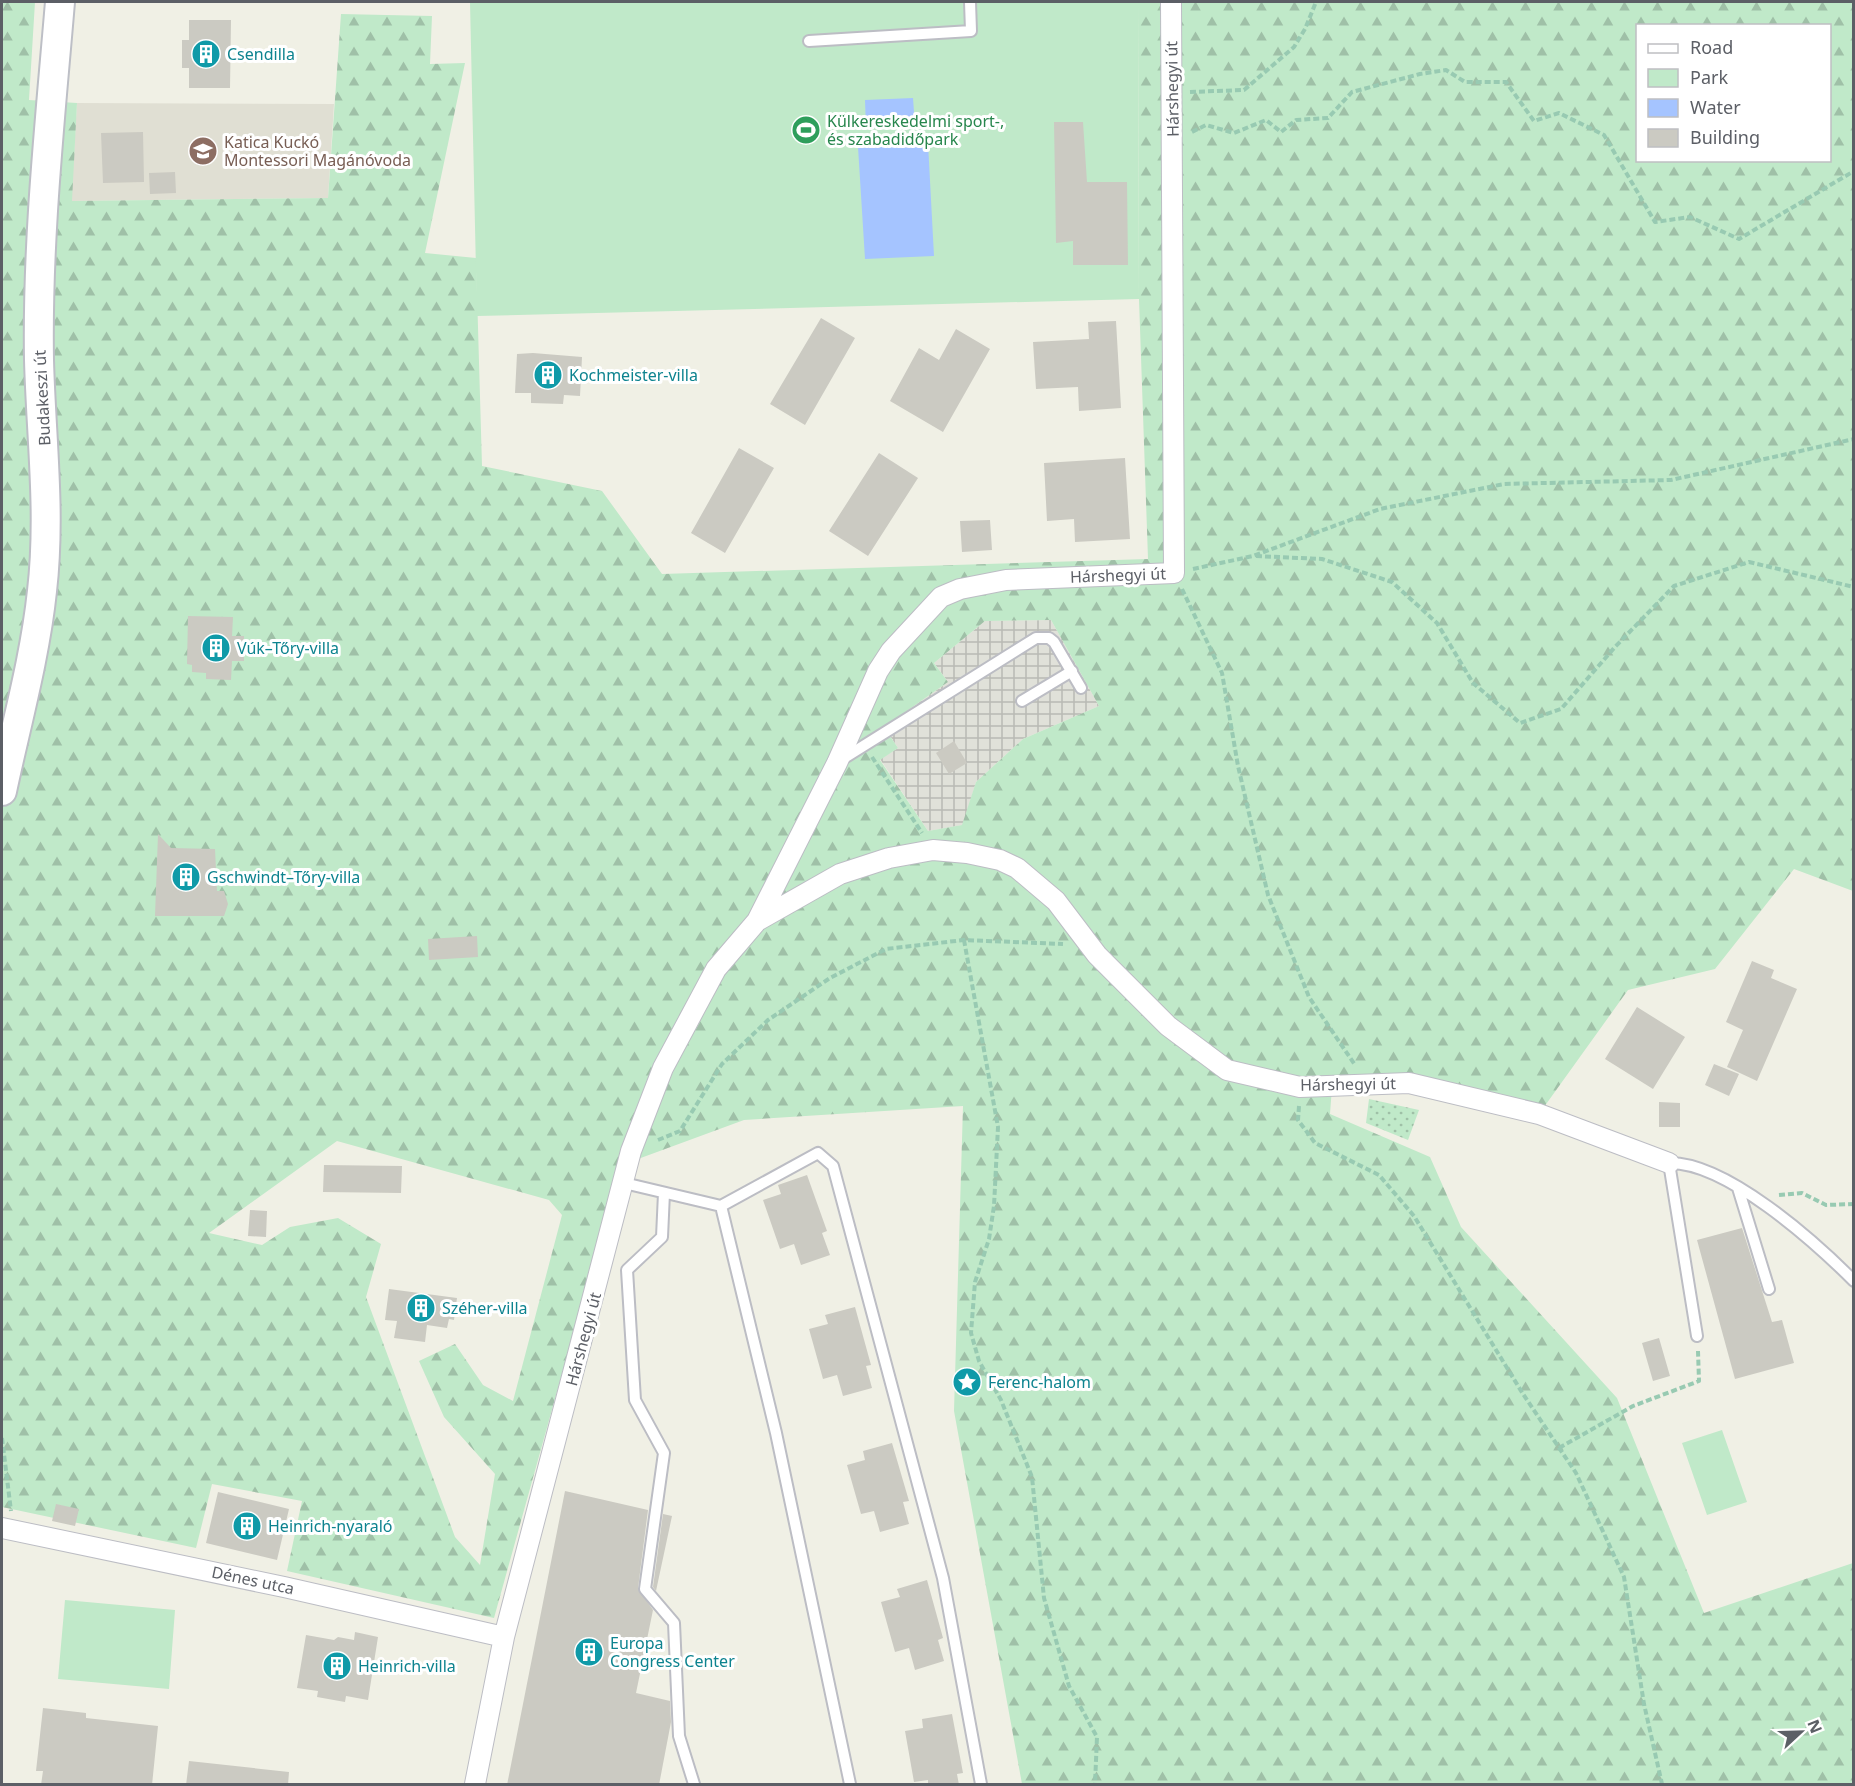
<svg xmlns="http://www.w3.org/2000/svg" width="1855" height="1786" viewBox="0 0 1855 1786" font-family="'Noto Sans',sans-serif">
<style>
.industrial{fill:url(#industrial-grid)}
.education{fill:#e0dfd3}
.grass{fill:url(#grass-dots)}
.forest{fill:url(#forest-firs);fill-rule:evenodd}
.green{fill:#c0e9c9}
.water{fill:#a5c4ff}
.building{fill:#cbcac2}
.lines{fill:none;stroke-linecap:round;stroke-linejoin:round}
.lane-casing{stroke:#bcbdc4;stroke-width:14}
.street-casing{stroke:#bcbdc4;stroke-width:22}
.secondary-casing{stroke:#bdbfc6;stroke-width:32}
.path{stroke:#98cab2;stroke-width:4;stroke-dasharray:6 3;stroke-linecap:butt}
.lane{stroke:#fff;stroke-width:10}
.street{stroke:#fff;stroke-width:20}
.secondary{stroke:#fff;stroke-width:28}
.labels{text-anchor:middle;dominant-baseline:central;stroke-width:6;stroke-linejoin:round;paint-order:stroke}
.culture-label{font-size:16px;fill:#0d838f;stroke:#fff;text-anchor:start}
.street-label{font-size:16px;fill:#5c5f66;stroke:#fff}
.leisure-label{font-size:16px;fill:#27864d;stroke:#fff;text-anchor:start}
.education-label{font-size:16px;fill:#785e54;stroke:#fff;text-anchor:start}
</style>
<defs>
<pattern id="industrial-grid" width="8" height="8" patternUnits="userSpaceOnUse" patternTransform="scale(1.5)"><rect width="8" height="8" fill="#e0e1d9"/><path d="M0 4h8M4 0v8" fill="none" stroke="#b9bab4"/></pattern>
<pattern id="grass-dots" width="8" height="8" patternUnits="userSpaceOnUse" patternTransform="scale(1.5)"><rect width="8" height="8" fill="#c0e9c9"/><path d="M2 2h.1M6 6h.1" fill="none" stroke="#9fc0a7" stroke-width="1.8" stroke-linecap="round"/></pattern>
<pattern id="forest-firs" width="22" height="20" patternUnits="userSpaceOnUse" patternTransform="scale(1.5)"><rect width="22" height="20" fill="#c0e9c9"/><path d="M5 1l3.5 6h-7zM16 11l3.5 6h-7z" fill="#9fc0a7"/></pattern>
</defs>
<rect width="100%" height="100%" fill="#f0f0e5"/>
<path class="industrial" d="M1051 620 1099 706 1023 739 976 782 963 825 928 831 880 759 898 748 884 727 948 682 934 663 985 621Z"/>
<path class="education" d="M77 103 334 104 328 198 71 201Z"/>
<path class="grass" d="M1369 1099 1419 1110 1408 1140 1366 1123Z"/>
<path class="forest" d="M2 2H35L29 100 77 103 72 201 328 198 341 14 432 16 430 64 465 63 425 253 476 258 482 466 602 491 662 574 1148 559 1139 299 1138 2H1853V891L1794 869 1715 969 1628 990 1539 1114 1409 1083 1332 1087 1330 1114 1430 1157 1461 1227 1617 1398 1704 1613 1853 1563V1784H1022L954 1411 963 1106 744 1120 638 1159 622 1158 494 1618 287 1571 302 1501 212 1484 196 1548 2 1507ZM1638 26H1830V160H1638ZM1051 620 1099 706 1023 739 976 782 962 825 928 831 880 760 898 748 884 727 948 682 934 663 985 621ZM337 1141 549 1200 562 1215 513 1401 483 1385 455 1344 419 1361 444 1417 495 1474 480 1565 455 1537 366 1297 381 1244 338 1218 290 1227 262 1245 209 1233Z"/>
<path class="green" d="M470 2H1138L1139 299 477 316Z
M1722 1430 1747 1502 1707 1515 1682 1443Z
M65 1600 175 1610 169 1689 58 1679Z"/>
<path class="water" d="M913 98 915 126 866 128 865 100Z
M928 143 934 256 865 259 858 147Z"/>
<path class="building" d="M189 20H231L230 88H189V68H182V40H189Z
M1054 122H1083L1087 182H1127L1128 265H1073V241L1056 243Z
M143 132 144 182 103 183 101 133Z
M175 172 176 193 150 194 149 173Z
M821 318 855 338 805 425 770 404Z
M1116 321 1121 408 1079 411 1078 387 1036 389 1033 342 1089 339 1088 322Z
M956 329 990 349 943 432 890 401 919 348 939 360Z
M533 353 582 357 580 396 564 395 563 404 531 403V393H515L517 354Z
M739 448 774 468 725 553 691 533Z
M879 453 918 478 868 556 829 531Z
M1125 458 1130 539 1075 542 1074 519 1047 521 1044 463Z
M990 520 992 550 962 552 960 521Z
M188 616 233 617 232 636H244V661H232L231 680 206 679V673L192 672V665L187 664Z
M954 741 967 763 949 774 936 753Z
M158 834 171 848 215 849 217 891H224L228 904 224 916H155Z
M477 936 478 957 429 960 428 939Z
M1752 961 1774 970 1771 978 1797 989 1757 1081 1727 1067 1743 1030 1726 1022Z
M1637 1007 1685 1037 1653 1089 1605 1059Z
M1714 1064 1739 1074 1729 1096 1705 1085Z
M1659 1102 1680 1103V1127H1659Z
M324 1165 402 1166 401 1193 323 1192Z
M807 1175 827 1231 822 1233 830 1255 801 1265 794 1244 780 1249 763 1200 781 1194 778 1185Z
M250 1210 267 1211 266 1237 248 1236Z
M1742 1228 1772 1322 1782 1320 1794 1363 1735 1379 1697 1240Z
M389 1289 457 1298 454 1320 449 1319 447 1328 427 1325 425 1342 394 1338 397 1321 385 1320Z
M855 1307 871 1365 866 1366 872 1388 843 1396 837 1375 823 1379 809 1329 828 1324 825 1315Z
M1659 1338 1670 1376 1653 1381 1642 1343Z
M892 1443 909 1501 903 1502 909 1524 880 1532 874 1511 861 1514 847 1465 865 1460 863 1451Z
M565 1491 648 1510 638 1588 653 1610 636 1693 670 1701 671 1722 659 1785H507Z
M218 1492 289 1509 277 1560 206 1543Z
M56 1504 79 1509 75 1526 52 1521Z
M663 1514 672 1516 656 1591 653 1587Z
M927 1580 943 1638 938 1640 944 1661 915 1670 909 1648 895 1652 881 1602 900 1597 897 1589Z
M355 1632 378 1637 368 1700 346 1696 345 1702 317 1697 318 1691 297 1688 306 1635 334 1640 338 1637 354 1640Z
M43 1708 86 1713V1718L158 1726 152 1785H41L43 1771H36Z
M952 1714 963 1773 957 1774 959 1785H928V1780L914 1782 905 1731 923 1728 922 1719Z
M189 1761 289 1772 288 1785H186Z"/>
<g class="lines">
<g class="lane-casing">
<path id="lane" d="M809 41 971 31 970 2
M1022 701 1072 671
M841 760 1036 638H1049L1054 642 1081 688
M624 1183 721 1206 818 1153 833 1166 943 1578 981 1784
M1738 1188 1769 1289
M664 1193 662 1237 627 1270 635 1400 664 1453 645 1589 674 1623 679 1736 694 1784
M721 1206 776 1433 850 1784
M1697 1336 1669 1163C1726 1162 1814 1241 1854 1281"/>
</g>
<g class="street-casing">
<path id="street" d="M757 921 840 874 889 858 933 850 967 853 1000 860 1017 868 1056 901 1097 955 1168 1026 1227 1070 1300 1087 1409 1083 1539 1114 1669 1163
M2 1528 284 1587 504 1637
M475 1784 504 1637 631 1151 663 1068 716 969 757 921 837 763 878 671 891 651 941 597 960 589 1006 580 1174 573 1171 2"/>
</g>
<g class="secondary-casing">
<path id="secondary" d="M2 791C16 725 35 658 42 591 51 513 41 437 39 360 37 240 50 121 60 2"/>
</g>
<path class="path" d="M1190 92 1244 90 1294 47 1305 29 1316 2
M1192 132 1206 125 1234 133 1266 120 1281 132 1296 120 1328 118 1352 92 1420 74 1446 70 1465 82H1506L1534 121 1559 113 1604 135 1655 222 1690 217 1739 239 1854 171
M1256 556 1322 559 1392 582 1437 623 1473 683 1520 723 1561 709 1615 647 1674 586 1749 562 1854 587
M1193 569 1253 556 1380 509 1504 484 1671 480 1854 439
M1182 589 1222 673 1238 766 1268 895 1309 997 1355 1065
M872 757 922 833
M964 940 998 1127 994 1206 989 1239 975 1282 971 1333 979 1361 1001 1400 1032 1477 1044 1598 1069 1686 1097 1737 1095 1784
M1299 1106 1298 1120 1315 1143 1379 1175 1414 1216 1523 1394 1576 1473 1624 1577 1644 1704 1662 1784
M658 1140 680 1131 722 1064 768 1020 830 978 886 949 964 940 1063 944
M1779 1195 1802 1193 1826 1205 1854 1204
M2 1438 11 1511
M1559 1448 1633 1406 1699 1381 1698 1351"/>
<use href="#lane" class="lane"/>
<use href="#street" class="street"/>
<use href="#secondary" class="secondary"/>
</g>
<defs>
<g id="building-disc" transform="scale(1.5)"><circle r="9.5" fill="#0f9aa8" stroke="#fff"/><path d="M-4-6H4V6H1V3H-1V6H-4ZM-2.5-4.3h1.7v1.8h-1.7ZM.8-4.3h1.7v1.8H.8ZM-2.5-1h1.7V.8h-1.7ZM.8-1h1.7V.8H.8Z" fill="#fff"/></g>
<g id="stadium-disc" transform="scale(1.5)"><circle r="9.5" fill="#2e9e5b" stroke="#fff"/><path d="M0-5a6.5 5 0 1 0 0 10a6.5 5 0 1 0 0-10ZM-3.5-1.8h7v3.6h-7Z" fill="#fff"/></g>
<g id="school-disc" transform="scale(1.5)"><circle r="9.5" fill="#8d6e63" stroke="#fff"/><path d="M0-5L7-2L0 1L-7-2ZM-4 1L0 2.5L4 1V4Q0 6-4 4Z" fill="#fff"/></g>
<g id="sight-disc" transform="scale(1.5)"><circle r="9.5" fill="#0f9aa8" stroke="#fff"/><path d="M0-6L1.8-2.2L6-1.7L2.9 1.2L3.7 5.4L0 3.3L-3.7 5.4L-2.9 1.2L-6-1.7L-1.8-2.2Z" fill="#fff"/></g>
</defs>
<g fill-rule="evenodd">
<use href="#building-disc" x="206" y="54"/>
<use href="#stadium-disc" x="806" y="130"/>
<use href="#school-disc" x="203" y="151"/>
<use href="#building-disc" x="548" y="375"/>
<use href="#building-disc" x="216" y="648"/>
<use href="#building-disc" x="186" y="877"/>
<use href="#building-disc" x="421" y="1308"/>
<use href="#sight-disc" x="967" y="1382"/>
<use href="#building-disc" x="247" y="1526"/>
<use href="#building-disc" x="589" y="1652"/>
<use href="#building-disc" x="337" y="1666"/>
</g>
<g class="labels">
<g class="culture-label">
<text x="227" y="54">Csendilla</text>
<text x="569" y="375">Kochmeister-villa</text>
<text x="237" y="648">Vúk–Tőry-villa</text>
<text x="207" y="877">Gschwindt–Tőry-villa</text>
<text x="442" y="1308">Széher-villa</text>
<text x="988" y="1382">Ferenc-halom</text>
<text x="268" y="1526">Heinrich-nyaraló</text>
<text x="610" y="1643">Europa<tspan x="610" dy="18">Congress Center</tspan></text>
<text x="358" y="1666">Heinrich-villa</text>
</g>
<g class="street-label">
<text transform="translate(1172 89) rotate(-91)">Hárshegyi út</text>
<text transform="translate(42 398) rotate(-93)">Budakeszi út</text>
<text transform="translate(1118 575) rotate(-2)">Hárshegyi út</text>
<text transform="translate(1348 1084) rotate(-1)">Hárshegyi út</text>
<text transform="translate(583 1339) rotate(-75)">Hárshegyi út</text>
<text transform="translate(253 1580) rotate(12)">Dénes utca</text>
</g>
<g class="leisure-label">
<text x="827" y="121">Külkereskedelmi sport-,<tspan x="827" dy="18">és szabadidőpark</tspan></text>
</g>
<g class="education-label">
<text x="224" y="142">Katica Kuckó<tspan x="224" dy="18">Montessori Magánóvoda</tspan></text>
</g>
</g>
<rect width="1855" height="1786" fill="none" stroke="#5c5f66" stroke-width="6"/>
<rect x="1636" y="24" width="195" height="138" fill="#ffffff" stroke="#bebfc2" stroke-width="1.5"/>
<rect x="1648" y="44" width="30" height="9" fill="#ffffff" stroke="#bebfc2" stroke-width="1.5"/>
<text x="1690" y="54" font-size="18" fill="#5c5f66">Road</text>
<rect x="1648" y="69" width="30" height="18" fill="#c0e9c9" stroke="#bebfc2" stroke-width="1.5"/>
<text x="1690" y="84" font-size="18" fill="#5c5f66">Park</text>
<rect x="1648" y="99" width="30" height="18" fill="#a5c4ff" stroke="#bebfc2" stroke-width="1.5"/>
<text x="1690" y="114" font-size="18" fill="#5c5f66">Water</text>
<rect x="1648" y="129" width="30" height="18" fill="#cbcac2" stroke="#bebfc2" stroke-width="1.5"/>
<text x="1690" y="144" font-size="18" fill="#5c5f66">Building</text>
<g transform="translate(1801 1732) rotate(68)" stroke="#ffffff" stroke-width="4.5" paint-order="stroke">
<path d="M0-4.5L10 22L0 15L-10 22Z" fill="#5c5f66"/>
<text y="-9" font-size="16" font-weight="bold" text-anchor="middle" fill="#5c5f66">N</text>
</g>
</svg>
